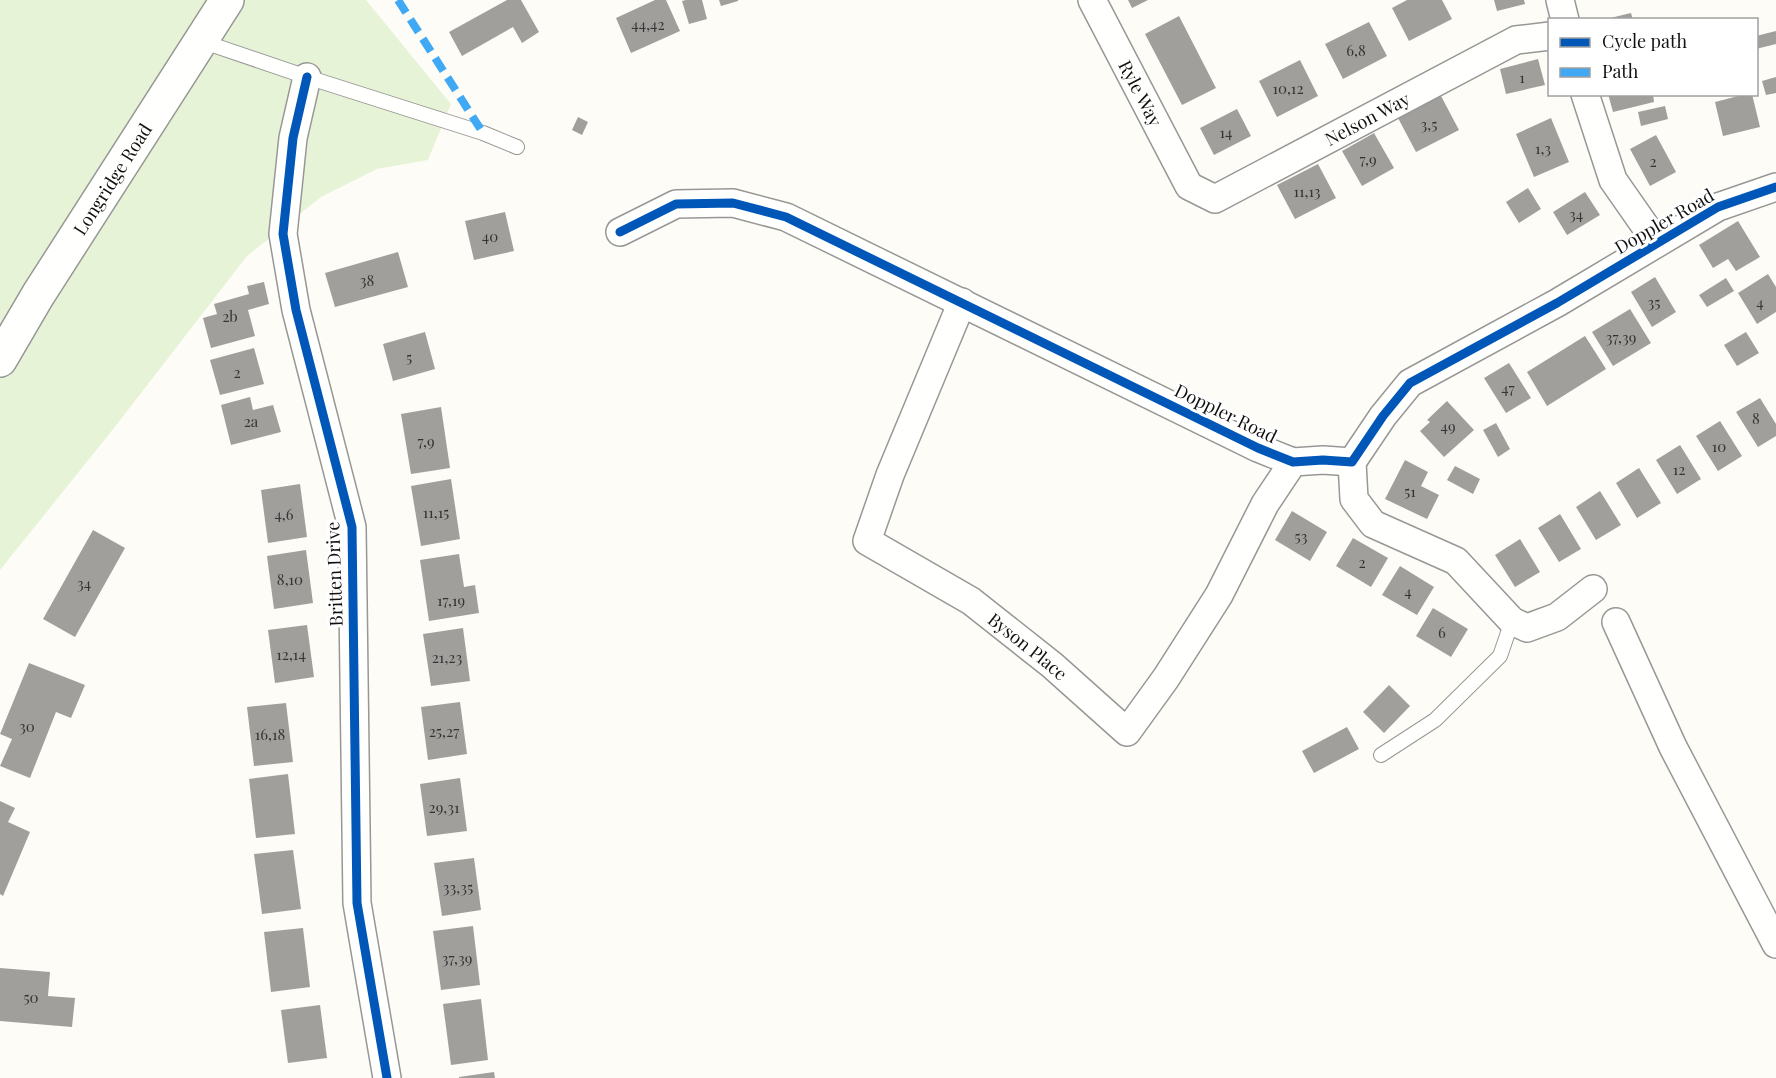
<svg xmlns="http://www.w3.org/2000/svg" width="1776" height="1078" viewBox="0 0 1776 1078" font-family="'Playfair Display',serif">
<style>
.green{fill:#e7f3d7}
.building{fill:#a19f9c}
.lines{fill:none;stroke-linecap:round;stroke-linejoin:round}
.service-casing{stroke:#979795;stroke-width:16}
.minor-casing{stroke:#979795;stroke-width:30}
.tertiary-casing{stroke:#979795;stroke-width:36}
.service{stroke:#fffffe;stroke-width:14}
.minor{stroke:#fffffe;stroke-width:27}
.tertiary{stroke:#fffffe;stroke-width:33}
.quiet{stroke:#3fa9f5;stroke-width:8;stroke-dasharray:15 8;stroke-linecap:butt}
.cycleway-casing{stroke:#fff;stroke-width:13}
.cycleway{stroke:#0057b8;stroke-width:9}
.labels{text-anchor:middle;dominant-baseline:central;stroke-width:6;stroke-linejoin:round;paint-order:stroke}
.number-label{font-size:15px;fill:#353434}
.street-label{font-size:18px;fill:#111;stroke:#fff}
</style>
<rect width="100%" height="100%" fill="#fdfcf7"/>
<path class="green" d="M0 0H366L451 104 428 160 377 169 321 197 247 256 114 428 0 570Z"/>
<path class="building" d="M507 0H521L539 32 522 43 513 27 462 56 449 32Z
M655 0H666L680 31 631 53 616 18Z
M686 0H702L707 19 689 24 682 1Z
M719 0H738V1L721 6Z
M1128 0H1148L1132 8Z
M1407 0H1442L1452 19 1409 41 1392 8Z
M1494 0H1524L1525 4 1497 11Z
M1631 13 1633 20H1606V19Z
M1179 16 1216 88 1182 105 1145 34Z
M1369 22 1387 56 1343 79 1325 44Z
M1776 31V44L1756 49V36Z
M1538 59 1545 85 1506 94 1500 69Z
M1300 60 1318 96 1277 117 1259 81Z
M1776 77V93L1766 95 1762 81Z
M1608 94H1653L1654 102 1613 112Z
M1746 94H1752L1760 127 1723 136 1715 102Z
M1441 96 1459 130 1416 152 1398 118Z
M1665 106 1668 119 1641 126 1638 112Z
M1237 109 1251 136 1214 155 1200 128Z
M578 117 588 122 582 135 572 130Z
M1551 118 1569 162 1534 177 1516 134Z
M1374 133 1394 168 1362 186 1342 151Z
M1656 135 1676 172 1650 186 1630 149Z
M1318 164 1336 198 1295 219 1277 185Z
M1528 188 1541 209 1519 223 1506 202Z
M1585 192 1600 215 1567 235 1553 212Z
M505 212 514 251 474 260 465 221Z
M1738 221 1760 257 1736 271 1728 259 1713 268 1699 245Z
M398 252 408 287 335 307 325 273Z
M1768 274 1776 287V312L1757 324 1738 293Z
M1655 277 1676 312 1652 327 1631 292Z
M1726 278 1734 291 1707 307 1699 295Z
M264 282 269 304 248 310 255 336 211 348 203 318 217 314 214 304 249 294 247 286Z
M1630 309 1651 343 1613 366 1592 332Z
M425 332 435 369 393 381 383 344Z
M1746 332 1759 353 1737 366 1724 345Z
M1585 336 1606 369 1547 406 1527 372Z
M254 348 264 384 220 395 210 360Z
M1509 363 1531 398 1506 413 1484 378Z
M250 397 253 410 273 405 281 432 231 445 221 405Z
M1760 398 1776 424V436L1758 447 1736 412Z
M1447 401 1474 430 1444 457 1420 431 1430 422 1427 420Z
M441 407 450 468 411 474 401 414Z
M1720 421 1742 456 1718 471 1696 436Z
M1496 423 1510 449 1498 457 1483 430Z
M1680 445 1701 479 1677 494 1656 460Z
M1405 460 1428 472 1421 486 1439 495 1427 519 1385 499Z
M1455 466 1480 479 1473 494 1447 480Z
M1639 468 1661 503 1637 518 1616 483Z
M451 479 460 539 421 546 411 486Z
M300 484 307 537 268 543 261 490Z
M1600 491 1621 525 1596 540 1576 507Z
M1292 511 1327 532 1310 561 1275 540Z
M1560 514 1581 549 1559 562 1538 528Z
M93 530 125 548 75 637 43 619Z
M1353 538 1388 558 1371 587 1336 566Z
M1520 539 1540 572 1515 587 1495 555Z
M306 550 313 603 274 609 267 556Z
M459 554 464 587 475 585 479 613 429 621 420 560Z
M1400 566 1434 587 1417 615 1382 595Z
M1433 608 1468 629 1451 657 1416 636Z
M307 625 314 677 275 683 268 630Z
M463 628 470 681 431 686 423 634Z
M29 663 85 685 71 718 56 712 30 778 0 766 12 739 0 734Z
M1389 685 1410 706 1384 733 1363 712Z
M460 702 467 754 428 760 421 707Z
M286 703 293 762 254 766 247 707Z
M1347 727 1359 749 1314 773 1302 751Z
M288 774 295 834 256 838 249 779Z
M460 778 467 831 427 836 420 784Z
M0 801 15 808 8 822 30 832 3 896 0 894Z
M293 850 301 909 262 914 254 854Z
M474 858 481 910 442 916 434 863Z
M473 926 480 985 441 990 433 931Z
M303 928 310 987 271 992 264 932Z
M0 968 50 972 48 996 75 998 72 1027 0 1021Z
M481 999 488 1060 451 1065 443 1004Z
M320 1005 327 1058 288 1063 281 1010Z
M494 1072 495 1078H459V1077Z"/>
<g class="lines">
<g class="service-casing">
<path id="service" d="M201 41 307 77 483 133 517 147
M1381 755 1435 720 1500 656 1512 621"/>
</g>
<g class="minor-casing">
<g id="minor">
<path id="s1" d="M1092 0 1189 186 1215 199 1516 40 1550 36"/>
<path d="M1560 0 1565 20"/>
<path d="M307 77 293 138 283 234 296 310 352 527 357 903 387 1078"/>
<path d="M1585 94 1613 180 1657 243"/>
<path d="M620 232 676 204 733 203 786 217 1258 448 1293 462 1323 460 1352 462 1383 416 1410 383 1557 303 1718 207 1776 187"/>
<path id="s2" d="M962 302 890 475 867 541 971 601 1052 665 1127 732 1166 678 1219 595 1265 504 1293 462"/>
<path d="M1352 462 1354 499 1373 524 1456 561 1512 621 1527 628 1557 617 1593 589"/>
<path d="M1616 622 1673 747 1776 944"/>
</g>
</g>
<g class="tertiary-casing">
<g id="tertiary">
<path id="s3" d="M0 360 38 295 227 0"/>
</g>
</g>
<use href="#service" class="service"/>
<use href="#minor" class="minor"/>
<use href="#tertiary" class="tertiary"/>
<path class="quiet" d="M398 0 483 133"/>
<g class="cycleway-casing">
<path id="cycleway" d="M307 77 293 138 283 234 296 310 352 527 357 903 387 1078
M620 232 676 204 733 203 786 217 1258 448 1293 462 1323 460 1352 462 1383 416 1410 383 1557 303 1718 207 1776 187"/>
</g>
<use href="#cycleway" class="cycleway"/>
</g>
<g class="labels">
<g class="number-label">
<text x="648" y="24">44,42</text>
<text x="1356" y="50">6,8</text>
<text x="1522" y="77">1</text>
<text x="1288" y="88">10,12</text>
<text x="1429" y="124">3,5</text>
<text x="1226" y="132">14</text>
<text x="1543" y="148">1,3</text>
<text x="1368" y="159">7,9</text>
<text x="1653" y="161">2</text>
<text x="1307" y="191">11,13</text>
<text x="1576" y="214">34</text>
<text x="490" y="236">40</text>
<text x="367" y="280">38</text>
<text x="1654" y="302">35</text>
<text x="1760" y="302">4</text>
<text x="230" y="316">2b</text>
<text x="1621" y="337">37,39</text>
<text x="409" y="357">5</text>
<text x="237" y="372">2</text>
<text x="1508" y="388">47</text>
<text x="1756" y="418">8</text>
<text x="251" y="421">2a</text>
<text x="1448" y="426">49</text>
<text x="426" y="441">7,9</text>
<text x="1719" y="446">10</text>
<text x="1679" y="469">12</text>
<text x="1410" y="491">51</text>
<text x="436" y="512">11,15</text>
<text x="284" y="514">4,6</text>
<text x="1301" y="536">53</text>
<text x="1362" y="562">2</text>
<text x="290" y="579">8,10</text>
<text x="84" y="583">34</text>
<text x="1408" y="591">4</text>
<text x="451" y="600">17,19</text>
<text x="1442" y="632">6</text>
<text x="291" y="654">12,14</text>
<text x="447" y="657">21,23</text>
<text x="27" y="726">30</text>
<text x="444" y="731">25,27</text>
<text x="270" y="734">16,18</text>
<text x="444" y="807">29,31</text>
<text x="458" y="887">33,35</text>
<text x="457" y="958">37,39</text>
<text x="31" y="997">50</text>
</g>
<g class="street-label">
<text stroke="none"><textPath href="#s1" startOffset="105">Ryle Way</textPath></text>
<text stroke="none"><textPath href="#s1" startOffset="411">Nelson Way</textPath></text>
<text stroke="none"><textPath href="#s3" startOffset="213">Longridge Road</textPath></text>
<text transform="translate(1664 221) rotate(-30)">Doppler Road</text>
<text transform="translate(1226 413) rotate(26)">Doppler Road</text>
<text transform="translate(334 574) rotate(-92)">Britten Drive</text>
<text stroke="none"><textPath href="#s2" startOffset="450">Byson Place</textPath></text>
</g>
</g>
<rect x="1548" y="18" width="210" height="78" fill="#ffffff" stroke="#a0a0a0" stroke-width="1.5"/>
<rect x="1560" y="38" width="30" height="9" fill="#0057b8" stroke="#a0a0a0" stroke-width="1.5"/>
<text x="1602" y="48" font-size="18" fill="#111111">Cycle path</text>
<rect x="1560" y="68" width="30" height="9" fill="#3fa9f5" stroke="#a0a0a0" stroke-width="1.5"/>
<text x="1602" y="78" font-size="18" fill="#111111">Path</text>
</svg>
